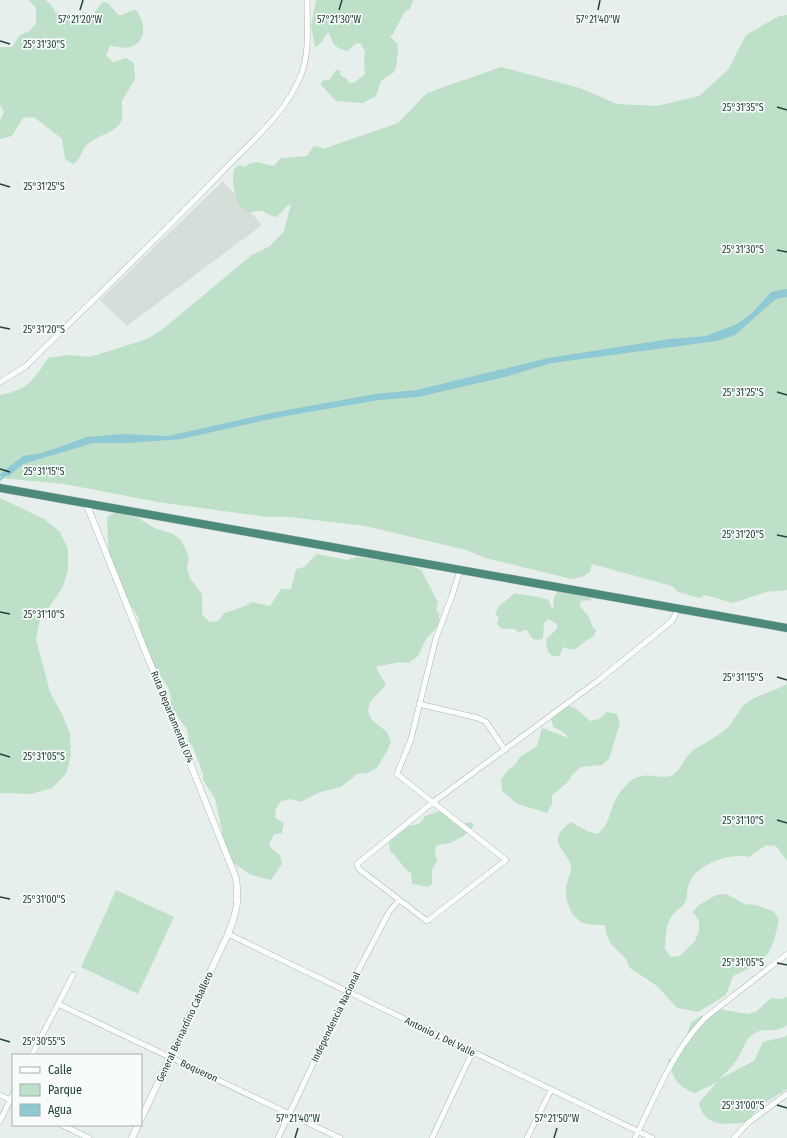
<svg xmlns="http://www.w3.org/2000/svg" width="787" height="1138" viewBox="0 0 787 1138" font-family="'Fira Sans Condensed',sans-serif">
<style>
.built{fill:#d4dfda}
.green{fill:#bfe0c8}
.water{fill:#8ec9d4}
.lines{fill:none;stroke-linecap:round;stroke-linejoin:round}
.stream{stroke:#8ec9d4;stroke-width:2}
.minor-casing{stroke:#a8b8b2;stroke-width:6}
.tertiary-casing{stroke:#a8b8b2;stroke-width:7}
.trunk-casing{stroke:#c2cac8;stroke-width:9}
.minor{stroke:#fff;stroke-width:5}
.tertiary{stroke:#fff;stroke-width:6}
.trunk{stroke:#4c8a7c;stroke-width:8}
.ticks{fill:none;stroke:#24423a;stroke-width:1.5}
.labels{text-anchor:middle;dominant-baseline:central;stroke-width:3.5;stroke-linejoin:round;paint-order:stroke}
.street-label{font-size:10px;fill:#24423a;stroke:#f7fbf9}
.ticks-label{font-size:10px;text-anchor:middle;fill:#24423a;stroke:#f7fbf9;stroke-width:3.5;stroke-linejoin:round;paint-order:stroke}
</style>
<rect width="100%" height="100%" fill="#e6efeb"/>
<path class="built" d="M223 181 262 225 127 326 100 300Z"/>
<path class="green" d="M29 0H46L53 7 55 12 75 18 83 12 93 14 103 2 108 3 118 15C125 16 129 10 136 10 145 21 148 41 131 47 126 49 116 46 110 46L106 55 113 62 126 58 134 63 135 79 122 101V120C115 134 99 134 88 144 81 149 82 159 73 164L65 159 62 139 34 117 23 118 12 136 0 139V120L4 112 0 105V47H12L20 35 29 31 36 24V8Z
M316 0H413L410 9 405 11 393 34 390 37 397 43 398 49 396 68 393 73 381 81 376 96 363 103 336 101 321 85 322 81 330 79 336 70H340V75L348 80 349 83H354L365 74 364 61 365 51 360 43 355 44 348 51C332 47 335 45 328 32L320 44 315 47 311 26Z
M787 15V590L766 592 733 603 705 595 700 598 678 592 672 586 592 564 590 572 582 577 571 579 485 558 466 550 365 526 289 517H266L158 502 64 484 0 478V395C27 390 34 380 48 358L70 355 90 357 147 339 163 329 252 255 270 246 284 231 291 204C284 207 282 213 276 217 270 216 267 213 262 211 257 210 253 213 249 212 235 209 231 182 234 169L239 165 244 167C257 158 261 164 274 166L281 158 307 156 313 147 318 146 323 149 398 123 427 93 501 67 580 88 617 104 657 106 699 96 728 70 746 35 779 16Z
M0 498 44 519 60 532 68 549V569L63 587 40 620 36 639 50 692 63 716 70 734 71 755 66 774 52 788 31 794 0 793Z
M116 512 137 517 154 528 173 534 181 540 189 557 187 568 190 578 202 594V614L209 622 218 621 224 613 243 607 252 602 270 606 281 589H291L296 569 304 567 317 554 347 560 356 557 378 560 393 557 421 570 438 602 436 610 439 613 440 624 426 639 418 656 409 663 399 662 376 667 386 685 370 702 368 711 372 720 387 732 391 742 387 751 377 768 368 773 357 774 341 787 320 792 301 802 291 799 281 801 276 808 275 818 284 823 282 833 274 834 269 844 272 849 280 855 282 864 271 880 251 875 226 858 223 848 222 829 215 799 203 780V774L193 747 189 742 187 729 171 708V697L168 687 156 670 149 652 141 638 138 617 121 590 109 558 107 517Z
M563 589 592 595 591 600 581 601 580 606 589 617 592 626 596 630 594 636C591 638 586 640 583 643 575 650 574 651 563 647L560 656C547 658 547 649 546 639L557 629V624L548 619 544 623 543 638C536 642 530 639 528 631L524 630 519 633 515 629C506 628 502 632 497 623L499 618 495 614 499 606 515 593C521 595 546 597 549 601 551 604 550 606 553 609 555 599 551 595 563 589Z
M787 684V861L776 846 766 845 749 857C729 852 693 865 688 887 686 893 688 899 684 904 682 908 677 909 675 912 665 922 666 936 665 949L671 957 680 956 695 941 699 931V921L693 912 699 905 716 895 727 894 744 904 755 905 774 911 779 920C771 957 767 960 733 976L726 995 698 1012 677 1008 657 986 630 968 626 959 611 944 606 934 605 925C599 925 592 925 586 924 573 921 565 902 566 889 566 882 571 875 571 868 572 853 541 842 571 822L589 832 598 834C601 830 606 826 607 822 614 805 613 799 626 785 644 766 663 783 674 774 682 768 684 758 691 752 703 743 718 737 729 726 735 719 740 707 748 702 760 694 775 691 787 684Z
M565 705 575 708 590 721 599 719 607 712 617 714 620 723 609 759 602 765 581 767 573 774 568 782 552 795V804L547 813 518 804 502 791 501 780 507 771 515 765 520 757 537 746 542 728 569 738 562 731 553 727 551 717 556 709Z
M440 811 460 825 470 822 474 824C471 833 460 838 452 842 446 845 441 843 436 846L435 851 437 861 432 870V884L428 887 412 884 411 873C402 868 399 858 390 851L389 842 409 826 419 824 425 816Z
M116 890 174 917 138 994 81 967Z
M787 997V1025C775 1034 766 1027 755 1033 745 1038 743 1050 738 1058 733 1066 726 1073 719 1079L754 1061 763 1042 784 1037 787 1035V1089C772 1099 756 1105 749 1122 727 1124 705 1129 699 1103L717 1082 695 1093C675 1085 674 1079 668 1059H673L684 1043 691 1023 699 1017 718 1009 748 1014 757 1011 771 998 781 999Z"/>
<path class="water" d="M787 289V297L776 299 735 335 717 341 552 363 505 377 418 397 379 400 280 417 181 439 129 443H93L23 464 9 476H0V474L23 456 42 453 87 437 122 434 168 436 271 413 375 394 417 390 548 358 670 339 706 336 737 324 751 314 771 292Z"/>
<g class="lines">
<path class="stream" d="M0 480 5 475"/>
<g class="minor-casing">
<path id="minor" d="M0 382 26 366C92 301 159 237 223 171 251 142 286 113 301 75 310 52 307 24 307 0
M460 570 452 596 436 638 411 739 397 774 506 860 427 921 359 869 357 864 432 803 599 680 672 621 678 609
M419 704 478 718 486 722 505 750
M228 934 652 1138
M58 1004 340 1138
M32 1055 73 975
M0 1095 12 1101
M0 1121 13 1094
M62 1125 89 1138
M278 1138 347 992 389 912 399 900
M432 1138 472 1053
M527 1138 551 1090
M635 1138C655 1097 673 1050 706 1017L787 954
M734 1138 749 1122 787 1094"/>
</g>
<g class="tertiary-casing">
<path id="tertiary" d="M86 503 236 878C239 901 237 913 228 934L141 1119
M132 1138 138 1125"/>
</g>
<g class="trunk-casing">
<path id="trunk" d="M0 488 787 628"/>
</g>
<use href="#minor" class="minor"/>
<use href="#tertiary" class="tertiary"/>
<use href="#trunk" class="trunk"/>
</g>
<path class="ticks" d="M80 10 83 0M339 10 342 0M598 10 600 0M0 41 10 44M777 107 787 110M0 184 10 187M777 250 787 252M0 327 10 329M777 392 787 395M0 469 10 472M777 535 787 537M0 612 10 614M777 677 787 680M0 754 10 757M777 820 787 823M0 897 10 899M777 963 787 965M0 1039 10 1042M777 1105 787 1108M295 1138 298 1128M554 1138 557 1128"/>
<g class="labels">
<g class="street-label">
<text transform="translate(172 717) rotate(68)">Ruta Departamental 074</text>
<text transform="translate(336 1017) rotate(-64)">Independencia Nacional</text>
<text transform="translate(185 1027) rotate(-65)">General Bernardino Caballero</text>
<text transform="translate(440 1037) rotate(26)">Antonio J. Del Valle</text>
<text transform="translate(199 1071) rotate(25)">Boqueron</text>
</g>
</g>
<g class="ticks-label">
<text x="80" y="23">57°21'20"W</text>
<text x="598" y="23">57°21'40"W</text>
<text x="339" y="23">57°21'30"W</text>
<text x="44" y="48">25°31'30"S</text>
<text x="743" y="111">25°31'35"S</text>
<text x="44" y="190">25°31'25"S</text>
<text x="743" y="253">25°31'30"S</text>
<text x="44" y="333">25°31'20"S</text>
<text x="743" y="396">25°31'25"S</text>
<text x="44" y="475">25°31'15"S</text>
<text x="743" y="538">25°31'20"S</text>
<text x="44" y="618">25°31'10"S</text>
<text x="743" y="681">25°31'15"S</text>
<text x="44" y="760">25°31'05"S</text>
<text x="743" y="824">25°31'10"S</text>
<text x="44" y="903">25°31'00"S</text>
<text x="743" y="966">25°31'05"S</text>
<text x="44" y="1045">25°30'55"S</text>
<text x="743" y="1109">25°31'00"S</text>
<text x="298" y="1122">57°21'40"W</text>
<text x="557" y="1122">57°21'50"W</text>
</g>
<rect x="12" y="1054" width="130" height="72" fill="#f7fbf9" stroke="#a3b1ad"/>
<rect x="20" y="1067" width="20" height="6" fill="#ffffff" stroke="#a3b1ad"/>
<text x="48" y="1074" font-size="12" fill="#24423a">Calle</text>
<rect x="20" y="1084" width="20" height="12" fill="#bfe0c8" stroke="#a3b1ad"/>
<text x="48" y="1094" font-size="12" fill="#24423a">Parque</text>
<rect x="20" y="1104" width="20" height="12" fill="#8ec9d4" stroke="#a3b1ad"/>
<text x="48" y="1114" font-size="12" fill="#24423a">Agua</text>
</svg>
